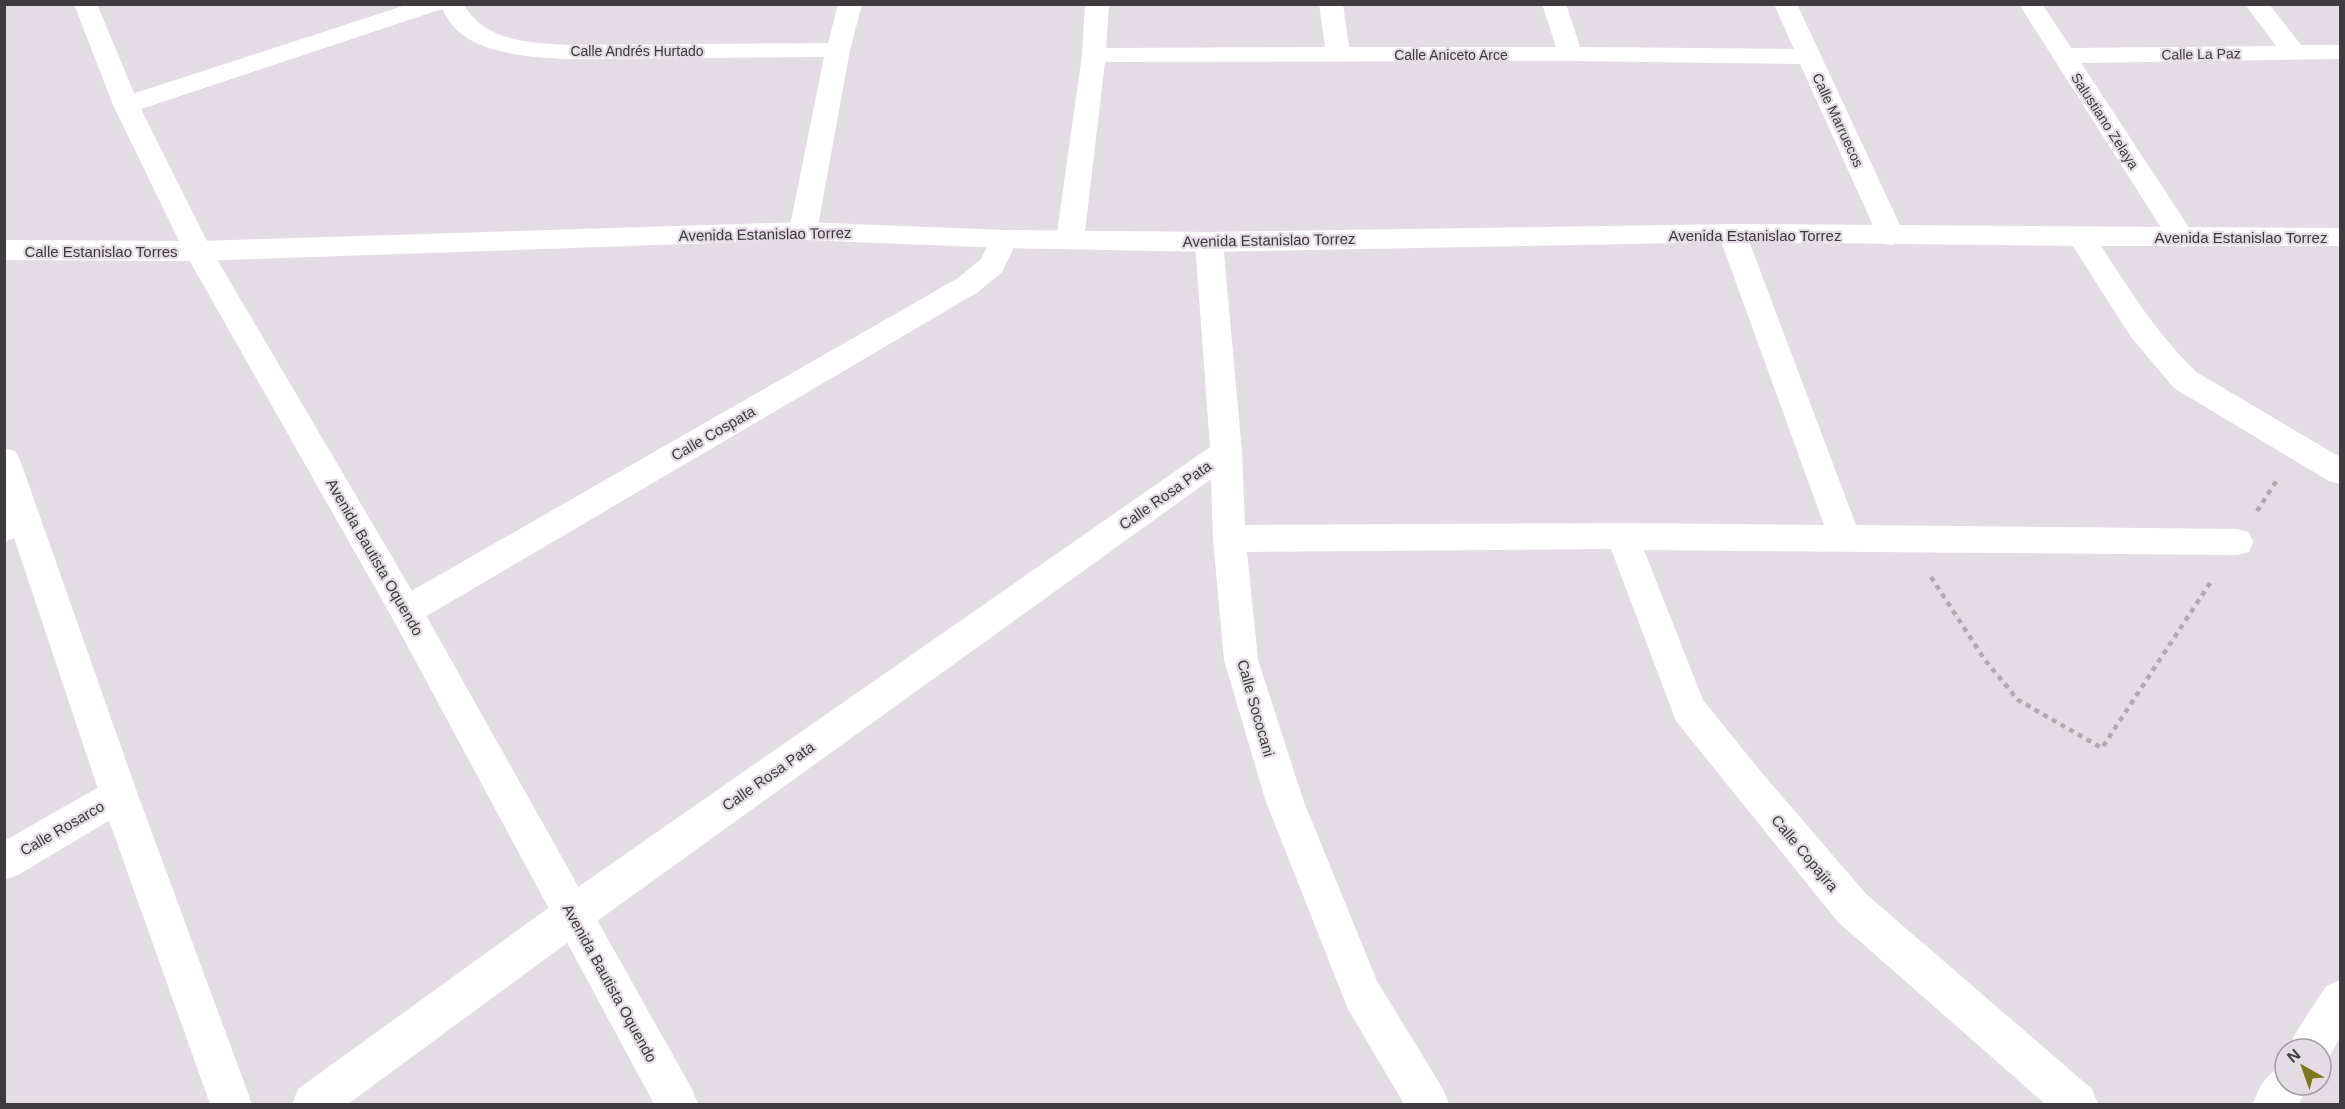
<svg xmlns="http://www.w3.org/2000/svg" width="2345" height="1109" viewBox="0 0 2345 1109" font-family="Arial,sans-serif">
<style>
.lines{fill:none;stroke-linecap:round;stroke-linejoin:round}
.path{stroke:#b0a9b0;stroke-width:4.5;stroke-dasharray:5 5;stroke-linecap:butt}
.street{fill:#fff;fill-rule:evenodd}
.secondary{fill:#fff;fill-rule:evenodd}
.primary{fill:#fff;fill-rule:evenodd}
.labels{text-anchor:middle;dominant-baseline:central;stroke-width:4.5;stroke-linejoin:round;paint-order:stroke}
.far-street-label{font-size:14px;fill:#3e3a3e;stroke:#e4dce4}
.street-label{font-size:15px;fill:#3e3a3e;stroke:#e4dce4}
</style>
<rect width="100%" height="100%" fill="#e4dce4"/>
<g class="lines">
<path class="path" d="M2257 511 2277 480
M1931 577 1985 660 2018 700 2102 748 2212 580"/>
<path class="street" d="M409 4H463C486 42 527 42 567 45L828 43 838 4H862L850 50 817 231 813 238 803 240 793 238 789 231 824 57 567 59C533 57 486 55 459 32 452 26 447 17 442 9L135 111 126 113 117 111 113 105 117 99Z
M1085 4H1109L1106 48 1325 47 1319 4H1343L1349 47H1556L1542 4H1566L1580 47 1794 49 1774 4H1797L1905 236 1901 243 1891 245 1881 243 1800 64 1570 61 1105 62 1084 240 1080 247 1070 249 1060 247 1056 240 1082 55Z
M2019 4H2042L2071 48 2276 46 2245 4H2269L2301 45H2340V59L2081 63 2196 238 2192 245 2182 247 2172 245Z
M1732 224 1742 226 1746 233 1856 525 2237 529 2249 532 2253 542 2249 552 2237 555 1644 550 1703 700 1762 773 1866 894 2092 1089 2098 1104H2045L1838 922 1676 721 1611 549 1247 552 1258 660 1304 802 1377 981 1443 1089 1449 1104H1404L1348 1009 1266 802 1224 660 1213 539 1211 479 586 929 348 1104H292L298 1089 558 901 1210 447 1195 242 1199 235 1209 232 1219 235 1223 242 1242 452 1245 525 1622 523 1824 525 1718 233 1722 226Z
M2081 228 2091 230C2123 280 2153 330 2196 372L2340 457V484L2329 481 2174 388 2131 337 2067 237 2071 230Z
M1004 230 1014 232 1018 239 1002 272 978 292 418 621 406 626 394 621 389 611 394 601 958 278 981 259 994 232Z
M24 507 35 511 40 520 35 529 4 542V514Z
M119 778 132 783 138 795 132 807 18 875 4 880V841L106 783Z
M2340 980V1038L2325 1064 2321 1065V1049H2289L2295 1034 2326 986Z
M2285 1065V1085H2308L2299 1104H2253C2259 1087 2267 1072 2285 1065Z"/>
<path class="secondary" d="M803 222 1004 230 1209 232 1732 224 2340 228V246H2081L1732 242 1209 252 1004 248 803 240 198 261 4 260V240L198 241Z"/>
<path class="primary" d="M74 4H97L139 105 212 251 418 601 692 1089 698 1104H654L394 621 184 251 113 105Z
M4 448 15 451 20 460 138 795 252 1104H210L100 795 4 508Z"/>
</g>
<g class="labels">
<g class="far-street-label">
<text x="637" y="51">Calle Andrés Hurtado</text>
<text transform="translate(2201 54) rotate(-1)">Calle La Paz</text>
<text x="1451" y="55">Calle Aniceto Arce</text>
<text transform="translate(1838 120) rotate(65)">Calle Marruecos</text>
<text transform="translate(2105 121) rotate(57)">Salustiano Zelaya</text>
</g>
<g class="street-label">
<text transform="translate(765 234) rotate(-1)">Avenida Estanislao Torrez</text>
<text x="1755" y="235">Avenida Estanislao Torrez</text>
<text x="2241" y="237">Avenida Estanislao Torrez</text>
<text transform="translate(1269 240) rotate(-1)">Avenida Estanislao Torrez</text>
<text x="101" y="251">Calle Estanislao Torres</text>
<text transform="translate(713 433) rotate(-30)">Calle Cospata</text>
<text transform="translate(1165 495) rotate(-35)">Calle Rosa Pata</text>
<text transform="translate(375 557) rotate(60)">Avenida Bautista Oquendo</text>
<text transform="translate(1256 708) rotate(74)">Calle Sococani</text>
<text transform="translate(768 776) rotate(-35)">Calle Rosa Pata</text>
<text transform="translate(62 828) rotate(-30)">Calle Rosarco</text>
<text transform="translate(1805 853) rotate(50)">Calle Copajira</text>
<text transform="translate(610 983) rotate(61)">Avenida Bautista Oquendo</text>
</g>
</g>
<rect width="2345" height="1109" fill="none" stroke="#3e3a3e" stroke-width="12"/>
<g transform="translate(2303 1067) rotate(320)"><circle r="28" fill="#e4dce4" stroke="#a29ba2" stroke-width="1.5"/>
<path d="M0-4.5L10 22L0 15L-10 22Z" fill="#7d781e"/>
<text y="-9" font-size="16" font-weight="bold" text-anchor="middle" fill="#3e3a3e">N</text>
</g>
</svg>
